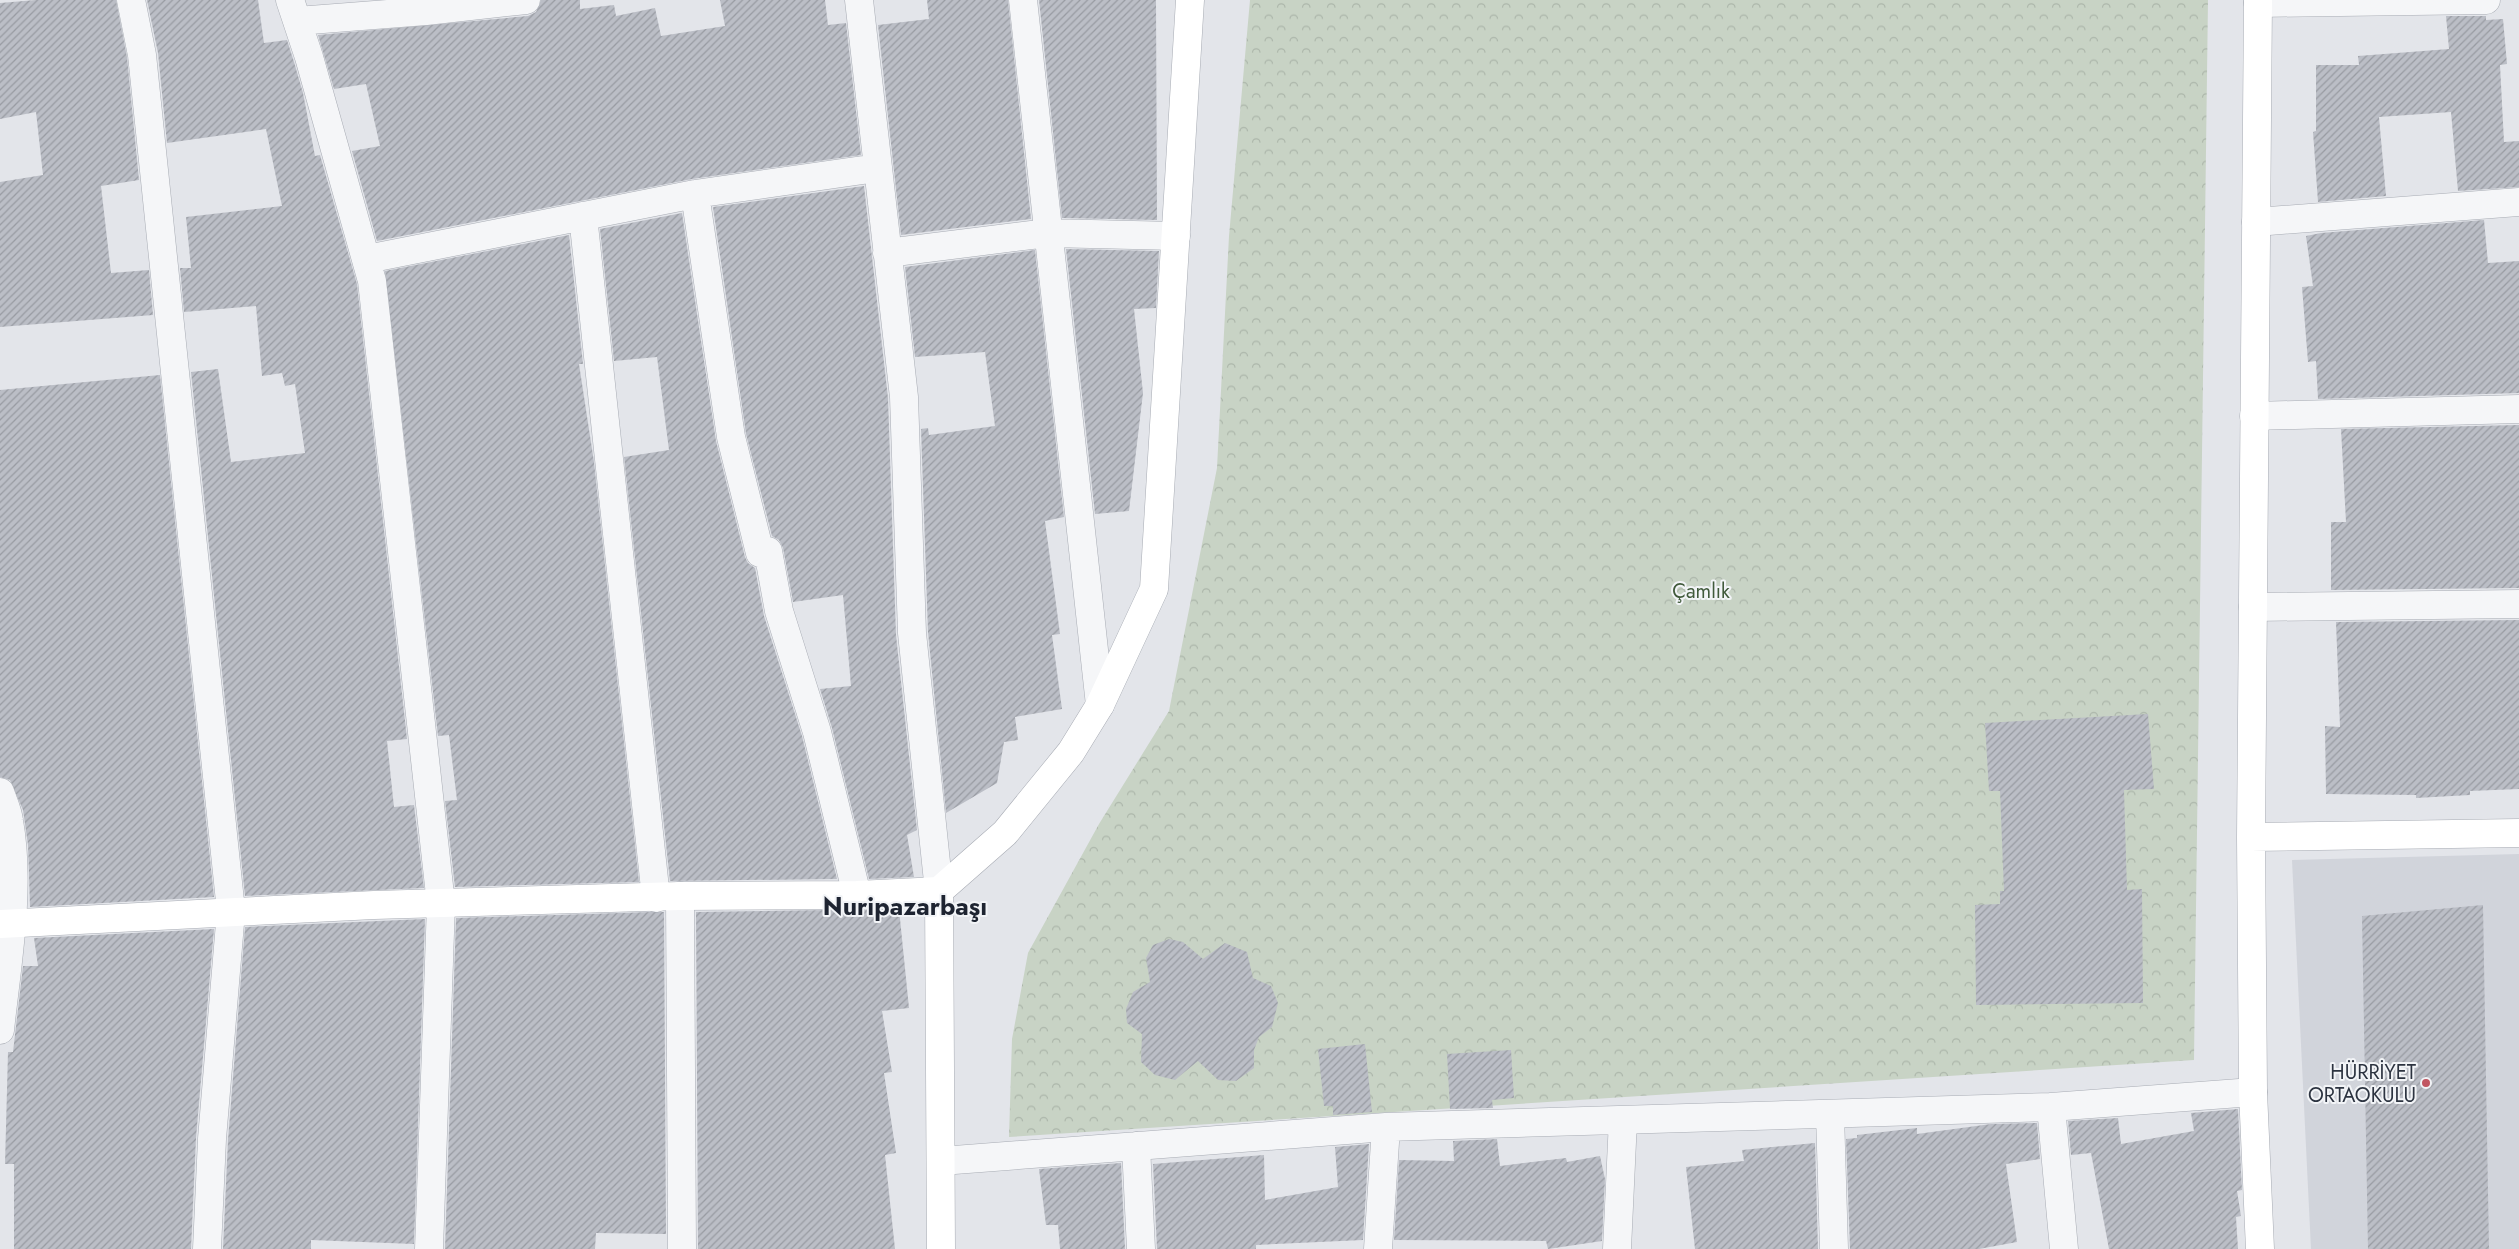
<svg xmlns="http://www.w3.org/2000/svg" width="2519" height="1249" viewBox="0 0 2519 1249" font-family="Jost,sans-serif">
<style>
.built{fill:#d1d4db}
.forest{fill:url(#forest-crowns)}
.building{fill:url(#building-hatch)}
.lines{fill:none;stroke-linecap:round;stroke-linejoin:round}
.street-casing{stroke:#a8acb4;stroke-width:29}
.secondary-casing{stroke:#a8acb4;stroke-width:29}
.street{stroke:#f5f6f8;stroke-width:28}
.secondary{stroke:#fff;stroke-width:28}
.poi-dot{fill:#c15561;stroke:#f2f4f7;stroke-width:2}
.labels{text-anchor:middle;dominant-baseline:central;stroke-width:4;stroke-linejoin:round;paint-order:stroke}
.park-label{font-size:20px;fill:#405a3b;stroke:#f2f4f7}
.poi-label{font-size:20px;fill:#2c3340;stroke:#f2f4f7;text-anchor:end}
.district-label{font-size:25px;font-weight:bold;fill:#1e2431;stroke:#f2f4f7}
</style>
<defs>
<pattern id="forest-crowns" width="20" height="18" patternUnits="userSpaceOnUse" patternTransform="scale(1.25)"><rect width="20" height="18" fill="#c8d3c5"/><path d="M2 6a3 3 0 1 1 6 0M12 15a3 3 0 1 1 6 0" fill="none" stroke="#acb6aa"/></pattern>
<pattern id="building-hatch" width="6" height="6" patternUnits="userSpaceOnUse" patternTransform="scale(1.25)"><rect width="6" height="6" fill="#bbbec6"/><path d="M-1 1l2-2M0 6l6-6M5 7l2-2" fill="none" stroke="#989ba2"/></pattern>
</defs>
<rect width="100%" height="100%" fill="#e3e5ea"/>
<path class="built" d="M2519 854V1249H2311L2292 860Z"/>
<path class="forest" d="M1250 0H2208L2194 1060 1009 1137 1012 1039 1028 953 1099 824 1169 711 1217 468 1229 236Z"/>
<path class="building" d="M36 0H116L127 57 139 180 101 186 111 273 149 270 153 315 0 327V182L43 175 36 112 0 119V3Z
M147 0H258L264 43 287 40 294 62 303 93 315 156 320 155 357 284 407 739 387 741 394 807 414 805 424 888 245 896 191 372 218 369 231 462 305 453 295 384 285 386 282 373 262 376 256 306 184 312 180 268H191L186 217 282 206 266 129 167 143 158 53Z
M541 0H580V9L614 5 616 16 655 8 661 36 725 26 720 0H825L828 25 846 23 861 155 692 179 377 241 352 151 380 146 366 84 334 89 318 35 528 16 536 12Z
M927 0H1008L1031 219 901 235 878 25 929 19Z
M1039 0H1156L1157 220 1062 218Z
M2446 16H2486V20L2503 19 2507 64 2500 65 2504 142 2519 141V187L2458 191 2451 112 2379 117 2386 196 2318 202 2313 132 2316 131V65H2359L2358 56 2449 49Z
M864 186 888 398 896 635 917 830 907 835 914 877 869 879 832 728 820 689 851 686 843 595 793 602 783 548 779 540 772 536 746 434 713 207Z
M682 213 716 441 745 557 748 563 755 568 764 616 802 736 837 879 670 881 624 457 669 450 657 357 614 361 600 229Z
M2484 220 2488 263 2519 261V393L2318 399 2316 361 2308 362 2302 287 2313 286 2306 236 2321 233Z
M569 235 583 364H579L594 462 639 882 455 887 445 801 457 800 449 735 438 736 385 271Z
M1066 249 1159 251 1156 308 1134 309 1143 393 1129 511 1095 514Z
M1035 250 1064 517 1045 521 1060 634 1052 635 1062 709 1015 717 1018 740 1004 742 997 783 946 813 928 632 921 429 928 428 929 435 995 426 985 352 915 357 905 267Z
M160 375 214 897 30 907 28 845 23 810 10 780 0 777V390Z
M2519 425V588L2331 590V522H2346L2341 429Z
M2519 620V789L2470 791V795L2416 798V795L2326 794 2325 726 2340 727 2336 622Z
M2148 714 2154 789 2124 790 2127 890 2142 889 2143 1003 1976 1005 1975 905 2000 904V891H2004L2000 791H1989L1985 723Z
M2483 905 2489 1249H2368L2362 916Z
M899 909 909 1008 882 1011 892 1072 884 1073 896 1153 885 1155 895 1249H698L696 912Z
M651 912H664L666 1234 596 1233 595 1249H445L456 918Z
M425 919 414 1244 311 1240V1249H223L228 1140 245 927Z
M214 929 196 1138 191 1249H14V1164H5L8 1052H13L23 966H38L34 938Z
M1169 939 1183 942 1203 959 1225 943 1247 952 1253 978 1271 986 1278 1003 1272 1027 1259 1037 1254 1050V1068L1236 1081 1218 1080 1198 1061 1175 1080 1155 1075 1141 1062 1142 1034 1127 1023 1126 1009 1133 992 1150 982 1146 958 1153 945Z
M1365 1044 1372 1112 1333 1115V1106H1324L1318 1049Z
M1511 1050 1514 1098 1492 1100 1493 1108 1450 1109 1447 1054Z
M2238 1109 2242 1190 2237 1191 2241 1216 2236 1217 2238 1249H2109L2091 1153 2071 1155 2068 1121 2118 1118 2121 1144 2194 1131 2191 1113Z
M2037 1123 2040 1159 2006 1164 2017 1242 1979 1249H1850L1846 1139 1857 1138V1135L1917 1128V1134L1991 1124Z
M1497 1139 1500 1166 1566 1158 1567 1162 1600 1156 1605 1179 1602 1241 1548 1249 1546 1241 1394 1240 1399 1160 1454 1161 1453 1141Z
M1815 1143 1818 1249H1695L1686 1167 1744 1161 1742 1150Z
M1369 1144 1363 1240 1256 1245V1249H1157L1153 1164 1264 1155 1265 1200 1338 1187 1335 1147Z
M1121 1163 1125 1249H1060L1058 1225H1046L1039 1169Z"/>
<g class="lines">
<g class="street-casing">
<path id="street" d="M131 0 142 55 231 911 212 1139 207 1249
M290 0 309 57 372 281 441 904 429 1249
M859 0 904 397 912 633 939 891
M1023 0 1100 705
M2258 3 2486 0
M297 21 426 11 526 0
M695 194 731 437 760 553 768 551 779 611 817 732 857 895
M583 216 656 898
M2256 222 2519 202
M887 253 1048 233 1176 236
M367 259 695 194 877 168
M2254 416 2519 409
M2253 607 2519 604
M0 792C3 801 8 811 9 821 21 887 7 964 0 1030
M680 896 682 1249
M2051 1107 2064 1249
M1830 1114 1834 1249
M1136 1146 1141 1249
M941 1161 1386 1127 2051 1107 2253 1092
M1378 1249 1386 1127
M1617 1249 1623 1120"/>
</g>
<g class="secondary-casing">
<path id="secondary" d="M2258 0 2251 837 2253 1092 2260 1249
M2251 837 2519 833
M939 891 941 1249
M0 924 374 905 680 896 857 895 939 891 1005 833 1071 752 1100 705 1154 589 1190 0"/>
</g>
<use href="#street" class="street"/>
<use href="#secondary" class="secondary"/>
</g>
<circle class="poi-dot" cx="2426" cy="1083" r="5"/>
<g class="labels">
<g class="park-label">
<text x="1701" y="591">Çamlık</text>
</g>
<g class="poi-label">
<text x="2416" y="1072">HÜRRİYET<tspan x="2416" dy="23">ORTAOKULU</tspan></text>
</g>
<g class="district-label">
<text x="905" y="906">Nuripazarbaşı</text>
</g>
</g>
</svg>
